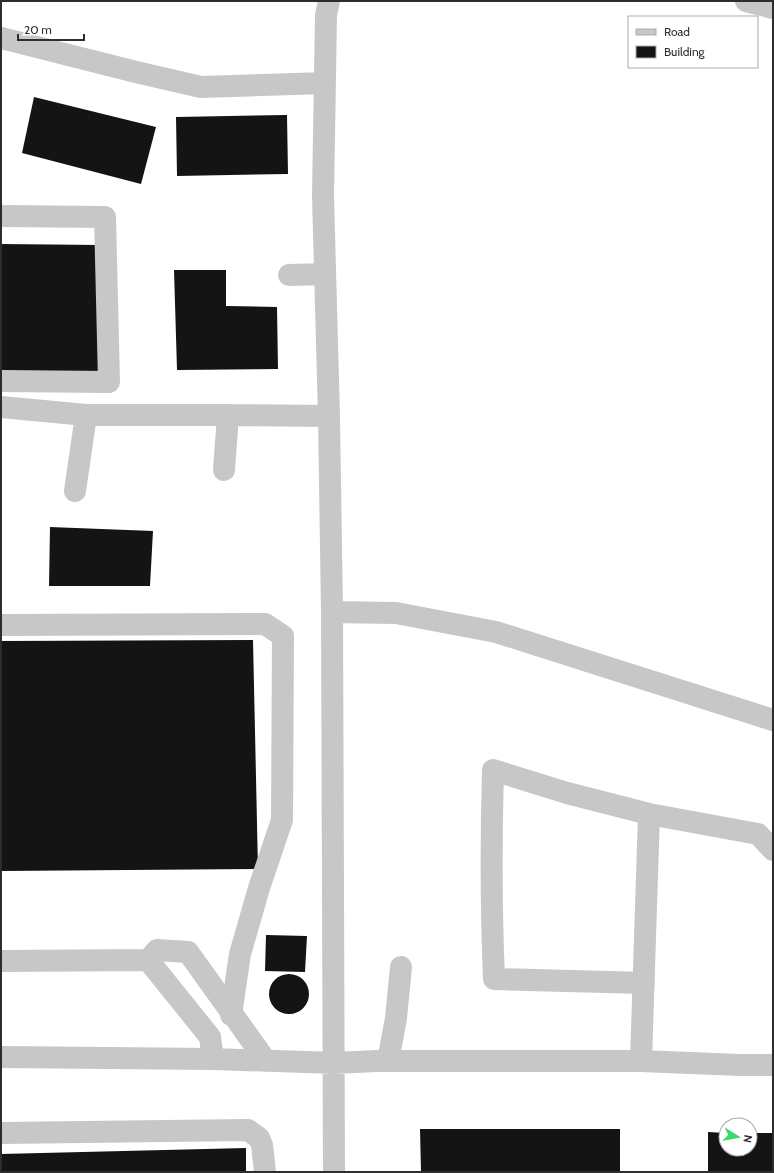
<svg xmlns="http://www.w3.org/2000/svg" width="774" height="1173" viewBox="0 0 774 1173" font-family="Cabin,sans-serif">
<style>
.building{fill:#141414}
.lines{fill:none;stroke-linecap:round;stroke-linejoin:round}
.minor{stroke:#c7c7c7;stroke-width:22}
</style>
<rect width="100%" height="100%" fill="#fff"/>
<path class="building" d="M34 97 156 127 141 184 22 153Z
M287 115 288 174 177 176 176 117Z
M1 244 100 245 98 371H1Z
M174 270H226V306L277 307 278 369 177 370Z
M50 527 153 531 150 586H49Z
M253 640 258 869 1 871V641Z
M266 935 307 936 305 972 265 971Z
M269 994a20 20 0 1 1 40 0a20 20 0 1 1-40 0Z
M420 1129H620V1172H421Z
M708 1132 726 1133V1149H750V1133H773V1172H708Z
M246 1148V1172H1V1154Z"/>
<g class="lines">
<path class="minor" d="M329 1 326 15 323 196 329 416 332 612 334 1172
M746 1 773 8
M1 38 136 72 201 87 325 83
M1 216 105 217 109 382 1 381
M289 275 325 274
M1 407 86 415H228L329 416
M224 470 228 415
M75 491 86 415
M332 612 396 613 496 632 773 720
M1 625 265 624 283 636 282 820 259 888 240 954 231 1015
M148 960 210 1037 213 1059
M1 961 148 960 157 950 188 952 266 1061
M644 983 494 979C491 909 491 840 493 770L567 793 649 814 758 834 773 850
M1 1057 213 1059 334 1063 377 1061H641L740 1065H773
M388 1061 396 1018 401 967
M641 1061 649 814
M1 1133 248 1130 259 1138 262 1145 265 1172"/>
</g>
<rect width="774" height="1173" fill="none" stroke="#2d2d2d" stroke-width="4"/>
<rect x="628" y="16" width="130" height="52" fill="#ffffff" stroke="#ababab"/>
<rect x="636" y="29" width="20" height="6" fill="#c7c7c7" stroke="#ababab"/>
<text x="664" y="36" font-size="12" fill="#2d2d2d">Road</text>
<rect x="636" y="46" width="20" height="12" fill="#141414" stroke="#ababab"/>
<text x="664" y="56" font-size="12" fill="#2d2d2d">Building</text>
<g transform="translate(738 1137) rotate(101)"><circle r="19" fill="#ffffff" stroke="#ababab"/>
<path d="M0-3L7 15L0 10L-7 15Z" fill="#38db6c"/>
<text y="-6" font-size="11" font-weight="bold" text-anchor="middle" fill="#2d2d2d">N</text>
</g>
<path d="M18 34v6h66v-6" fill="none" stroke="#2d2d2d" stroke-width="2"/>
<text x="24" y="34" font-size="12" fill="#2d2d2d" stroke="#ffffff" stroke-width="3" paint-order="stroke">20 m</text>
</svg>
